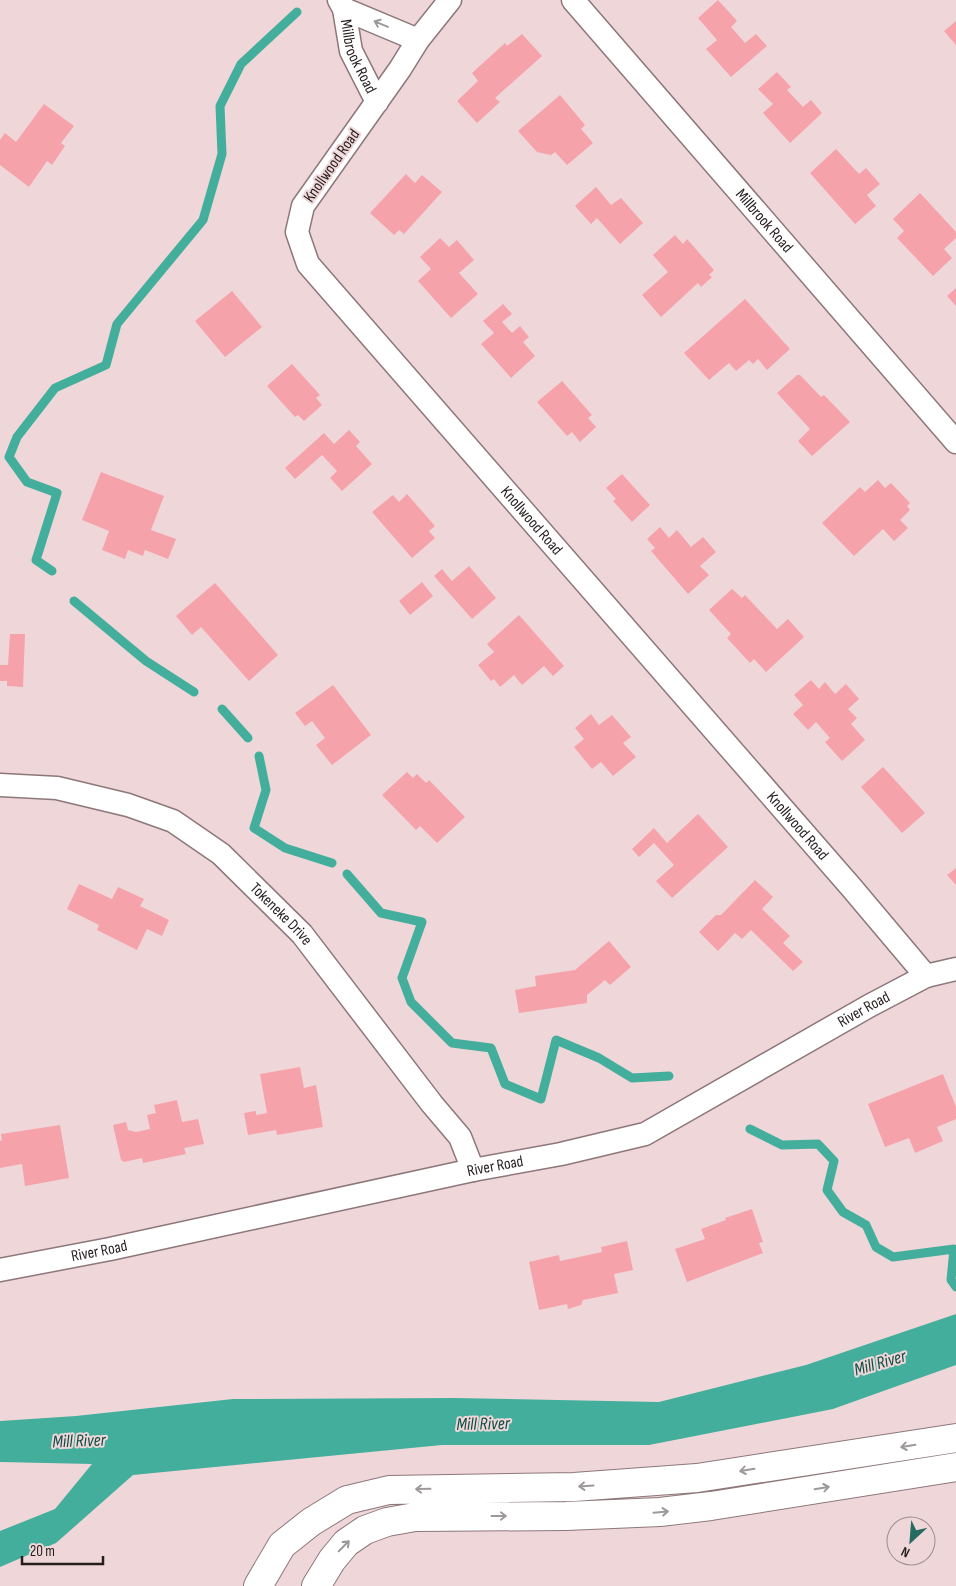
<svg xmlns="http://www.w3.org/2000/svg" width="956" height="1586" viewBox="0 0 956 1586" font-family="'Sofia Sans Condensed',sans-serif">
<style>
.water{fill:#44ae9c}
.lines{fill:none;stroke-linecap:round;stroke-linejoin:round}
.stream{stroke:#44ae9c;stroke-width:9}
.building{fill:#f6a2ab}
.minor-casing{stroke:#8d7779;stroke-width:25}
.motorway-casing{stroke:#8d7779;stroke-width:30}
.minor{stroke:#fff;stroke-width:22}
.motorway{stroke:#fff;stroke-width:28}
.oneway{stroke:#9d999a}
.labels{text-anchor:middle;dominant-baseline:central;stroke-width:4;stroke-linejoin:round;paint-order:stroke}
.street-label{font-size:16px;fill:#251d1e;stroke:#efd7d9}
.water-label{font-size:18px;font-style:italic;fill:#0f4c43;stroke:#efd7d9}
</style>
<rect width="100%" height="100%" fill="#efd7d9"/>
<path class="water" d="M956 1314V1365L833 1409 649 1445H442L133 1475 56 1543 0 1567V1531L55 1509 92 1464 0 1462V1421L76 1416 233 1399 454 1398 659 1402 806 1365Z"/>
<g class="lines">
<path class="stream" d="M52 571 36 560 57 493 27 482 9 457 17 437 55 388 106 365 117 324 203 220 222 154 220 106 241 64 297 12
M74 601 146 661 194 692
M222 709 248 738
M259 756 266 790 254 828 285 848 332 863
M347 874 381 913 422 922 402 978 411 1002 452 1043 491 1048 505 1084 541 1099 556 1040 599 1058 632 1078 669 1076
M750 1129 782 1145 818 1144 834 1161 827 1190 843 1212 866 1225 876 1247 893 1257 954 1249 951 1280 956 1287"/>
</g>
<path class="building" d="M718 0 737 21 731 27 745 43 756 34 767 46 731 77 706 49 717 40 698 18Z
M956 21V45L944 31Z
M522 34 542 56 495 98 500 102 477 123 457 101 478 81 472 73 505 43 507 46Z
M777 72 791 87 787 90 803 107 811 100 822 113 790 143 763 113 773 104 758 89Z
M560 95 585 125 581 129 593 143 567 165 555 152 551 155 537 152 518 131Z
M44 104 74 126 61 143 65 146 52 165 47 161 29 187 0 165V140L5 133 16 142Z
M836 149 859 174 866 168 880 184 867 195 876 206 855 224 810 173Z
M406 174 415 183 422 175 442 192 404 234 399 230 394 235 370 213Z
M596 187 611 205 621 198 643 223 620 244 597 218 591 224 575 206Z
M920 193 956 232V238L944 249 952 258 933 276 897 238 904 231 893 219Z
M675 235 683 244 687 239 714 270 709 275 712 277 701 287 698 283 661 317 642 295 668 272 653 255Z
M440 238 449 247 457 240 474 260 459 273 478 294 451 318 418 281 431 269 420 257Z
M956 288V306L947 296Z
M232 291 262 327 225 357 195 321Z
M745 299 790 349 767 370 758 359 753 364 749 360 736 371 729 363 709 380 684 353Z
M503 304 512 314 502 322 512 333 520 326 529 337 523 342 535 356 511 378 481 344 494 333 483 321Z
M292 364 320 395 316 398 322 405 304 421 298 415 295 417 267 386Z
M797 375H800L821 397 824 395 850 422 812 456 798 441 810 429 777 393Z
M562 381 592 415 588 418 596 427 580 442 572 432 567 436 537 402Z
M349 430 360 442 356 446 372 464 342 491 330 478 337 471 322 455 295 479 285 468 324 433 334 444Z
M101 472 164 496 151 530 176 539 168 559 145 550 143 556 128 550 125 559 102 550 109 531 82 520Z
M622 474 650 505 632 522 613 501 616 499 606 488Z
M878 480 885 488 891 483 910 503 907 506 910 510 900 520 908 528 894 541 883 529 854 556 822 523 860 487 865 492Z
M407 494 435 526 429 531 435 538 412 558 372 512 393 495 399 502Z
M660 527 669 538 677 530 691 547 703 537 716 552 700 566 709 575 688 594 651 551 655 548 647 539Z
M469 566 496 598 472 619 434 576 442 569 452 581Z
M422 582 433 596 410 615 399 601Z
M215 583 278 655 249 681 201 627 192 635 176 616Z
M732 589 742 598 745 595 777 629 788 619 804 637 766 672 754 659 750 663 727 638 731 634 709 610Z
M519 615 564 666 553 676 544 666 522 685 514 675 500 687 494 679 491 681 478 665 494 652 487 644Z
M10 634H25L23 687 7 686V681H0V665H8Z
M811 680 819 689 825 682 835 694 846 684 859 699 848 709 857 718 851 724 865 740 842 761 825 742 830 738 816 722 808 730 793 714 803 705 794 695Z
M333 685 371 735 332 765 316 745 325 738 312 721 305 726 295 713Z
M591 714 599 725 612 715 631 737 623 743 636 757 613 776 601 762 592 769 574 747 584 739 575 728Z
M883 767 925 813 902 833 861 787Z
M407 772 413 778 417 774 426 783 429 780 465 817 437 843 420 826 416 830 382 795Z
M698 814 728 847 672 898 656 881 674 865 654 843 639 857 632 849 654 828 667 843Z
M956 868V885L947 875Z
M755 880 773 897 762 909 790 936 783 943 803 962 793 971 751 930 742 939 735 933 718 951 699 932 716 915H721Z
M79 884 112 899 118 887 144 899 140 906 169 920 162 936 147 929 137 950 97 930 99 925 67 909Z
M609 941 631 967 610 985 605 980 587 995V1003L519 1013 515 990 536 986 535 976 575 970Z
M300 1067 304 1088 316 1085 323 1127 277 1135 276 1130 248 1135 244 1113 256 1111V1115L267 1113 260 1074Z
M943 1074 956 1107V1119L937 1127 943 1141 915 1153 909 1138 885 1147 868 1104Z
M177 1100 182 1122 198 1119 204 1144 184 1148 186 1154 143 1163 142 1158 124 1162 121 1160 113 1125 126 1122 128 1130 136 1132 150 1129 147 1115 156 1113 154 1105Z
M60 1125 69 1178 25 1186 22 1164 0 1168V1141L2 1140 1 1134Z
M752 1209 763 1242 759 1243 763 1253 687 1282 675 1249 705 1239 701 1229 726 1220 725 1218Z
M627 1241 633 1270 614 1274 618 1293 583 1300 581 1305 568 1309 567 1304 539 1310 529 1262 559 1255 560 1261 602 1252 601 1247Z"/>
<g class="lines">
<g class="minor-casing">
<g id="minor">
<path id="s1" d="M339 0 344 9 351 51 377 102"/>
<path id="s2" d="M450 0 418 40 400 69 303 206 297 232 308 264 851 887 926 976"/>
<path id="s3" d="M573 0 956 442"/>
<path d="M344 9 418 40"/>
<path id="s4" d="M0 785 57 788 128 805 173 821 221 854 302 934 432 1104 460 1137 473 1170"/>
<path id="s5" d="M0 1270 110 1249 473 1170 561 1154 645 1134 869 1006 926 976 956 969"/>
</g>
</g>
<g class="motorway-casing">
<path id="motorway" d="M258 1586 282 1545 311 1522 347 1500 389 1490 574 1487 697 1478 956 1438
M316 1586 332 1560 346 1543 365 1530 387 1522 415 1517 566 1516 660 1512 711 1506 956 1467"/>
</g>
<use href="#minor" class="minor"/>
<use href="#motorway" class="motorway"/>
</g>
<defs><path id="oneway-shaft" d="M-6 0H5M1.5-3L5.5 0L1.5 3" fill="none" stroke-width="1.6" stroke-linecap="round" stroke-linejoin="round" transform="scale(1.25)"/></defs>
<g class="oneway">
<use href="#oneway-shaft" transform="translate(381 24) rotate(-157)"/>
<use href="#oneway-shaft" transform="translate(908 1446) rotate(171)"/>
<use href="#oneway-shaft" transform="translate(747 1470) rotate(171)"/>
<use href="#oneway-shaft" transform="translate(586 1486) rotate(176)"/>
<use href="#oneway-shaft" transform="translate(822 1488) rotate(-9)"/>
<use href="#oneway-shaft" transform="translate(423 1489) rotate(179)"/>
<use href="#oneway-shaft" transform="translate(661 1512) rotate(-5)"/>
<use href="#oneway-shaft" transform="translate(499 1516)"/>
<use href="#oneway-shaft" transform="translate(344 1546) rotate(-45)"/>
</g>
<g class="labels">
<g class="street-label">
<text stroke="none"><textPath href="#s1" startOffset="60">Millbrook Road</textPath></text>
<text transform="translate(332 166) rotate(-55)">Knollwood Road</text>
<text stroke="none"><textPath href="#s3" startOffset="292">Millbrook Road</textPath></text>
<text stroke="none"><textPath href="#s2" startOffset="654">Knollwood Road</textPath></text>
<text stroke="none"><textPath href="#s2" startOffset="1059">Knollwood Road</textPath></text>
<text stroke="none"><textPath href="#s4" startOffset="321">Tokeneke Drive</textPath></text>
<text stroke="none"><textPath href="#s5" startOffset="911">River Road</textPath></text>
<text stroke="none"><textPath href="#s5" startOffset="506">River Road</textPath></text>
<text stroke="none"><textPath href="#s5" startOffset="101">River Road</textPath></text>
</g>
<g class="water-label">
<text transform="translate(880 1363) rotate(-16)">Mill River</text>
<text transform="translate(483 1424) rotate(-1)">Mill River</text>
<text transform="translate(79 1441) rotate(-2)">Mill River</text>
</g>
</g>
<g transform="translate(911 1541) rotate(206)"><circle r="24" fill="#efd7d9" stroke="#9e8d8e"/>
<path d="M0-4L9 19L0 12L-9 19Z" fill="#256c60"/>
<text y="-8" font-size="14" font-weight="bold" text-anchor="middle" fill="#251d1e">N</text>
</g>
<path d="M22 1556v8h81v-8" fill="none" stroke="#251d1e" stroke-width="2.5"/>
<text x="30" y="1556" font-size="15" fill="#251d1e" stroke="#efd7d9" stroke-width="4" paint-order="stroke">20 m</text>
</svg>
